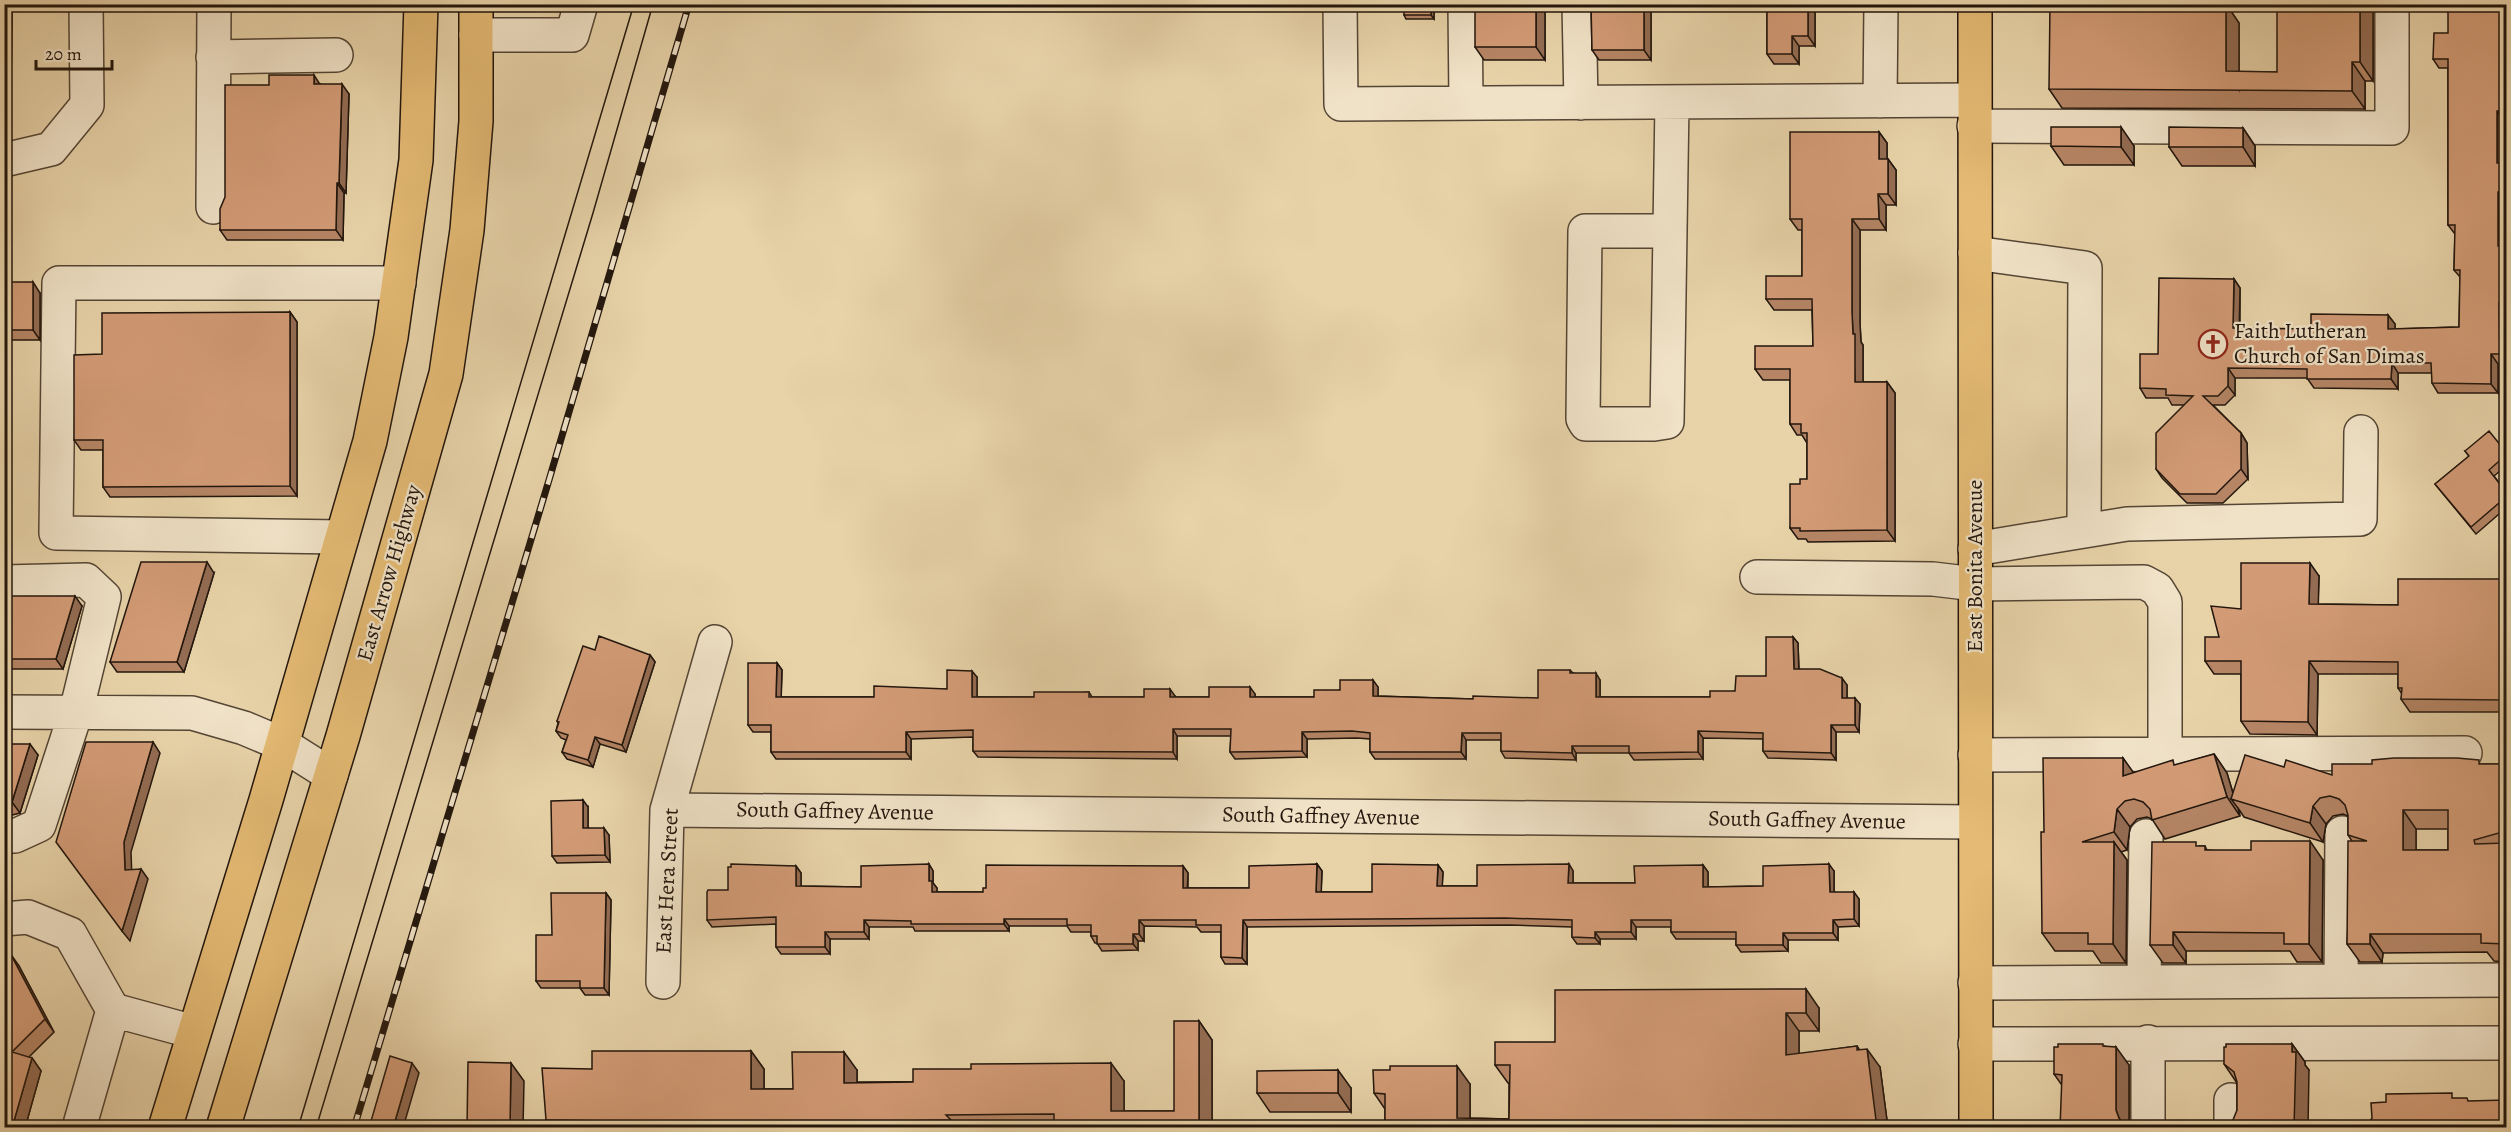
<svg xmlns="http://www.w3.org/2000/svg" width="2511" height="1132" viewBox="0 0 2511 1132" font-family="Alegreya,serif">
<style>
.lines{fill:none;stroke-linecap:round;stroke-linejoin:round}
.minor-casing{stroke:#544534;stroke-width:36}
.major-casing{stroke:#22160d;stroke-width:36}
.minor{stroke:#f0e2c7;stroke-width:33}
.major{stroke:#e4ba74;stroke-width:33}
.tram{stroke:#22160d;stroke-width:1.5}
.rail-casing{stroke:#22160d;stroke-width:7}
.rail{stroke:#f0e2c7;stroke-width:4.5;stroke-dasharray:14;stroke-linecap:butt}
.wall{fill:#b58565;stroke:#22160d;stroke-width:1.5;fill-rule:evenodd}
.shaded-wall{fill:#936c53;stroke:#22160d;stroke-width:1.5}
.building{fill:#d29b76;stroke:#22160d;stroke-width:1.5;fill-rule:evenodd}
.labels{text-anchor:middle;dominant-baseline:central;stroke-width:4.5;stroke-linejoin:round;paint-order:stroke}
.poi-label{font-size:22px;fill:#22160d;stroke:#f0e2c7;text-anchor:start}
.street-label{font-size:22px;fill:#22160d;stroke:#f0e2c7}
</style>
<rect width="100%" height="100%" fill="#e8d3a9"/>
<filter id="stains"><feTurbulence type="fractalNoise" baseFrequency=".00333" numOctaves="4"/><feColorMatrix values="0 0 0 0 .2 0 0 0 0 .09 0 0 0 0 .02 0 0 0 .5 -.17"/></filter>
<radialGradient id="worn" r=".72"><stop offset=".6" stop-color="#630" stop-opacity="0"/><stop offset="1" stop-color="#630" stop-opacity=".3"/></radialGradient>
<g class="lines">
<g class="minor-casing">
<path id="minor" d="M1340 4 1341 104 1974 100
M1465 4 1466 103
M1579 4 1581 103
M476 35H572L581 4
M213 57 336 55
M1880 101 1881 4
M1974 126 2392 128V4
M4 160 51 149 87 105 86 4
M213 207 214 4
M1670 231H1585L1583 419 1586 424H1654L1667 422 1672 102
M1975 253 2085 268 2084 530
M342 537 56 533 59 283H399
M1975 549 2127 524 2360 519 2361 432
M1757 577 1933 579 1975 584 2144 582 2157 589 2165 602V754
M4 582 86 580 104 597 76 712 39 825 15 836H4
M4 712 192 713 244 728 282 744 331 775
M1975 755 2465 753
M667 810 1975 822
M4 919 28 917 70 934 113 1010 194 1032
M2341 981 2342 833
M663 982 667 810 715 642
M2144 982 2146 836
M1975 983 2506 980
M1975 1044 2506 1043
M79 1128 113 1010
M2148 1128V1042
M2231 1128V1100"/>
</g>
<g class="major-casing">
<path id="major" d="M1975 4 1976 1128
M165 1128 266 800 370 441 391 337 416 160 421 4
M223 1128 343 736 446 374 467 230 476 121V4"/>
</g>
<use href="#minor" class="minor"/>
<use href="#major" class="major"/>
<path class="tram" d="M298 1128 634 4
M316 1128 593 213 653 4"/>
<g class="rail-casing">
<path id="rail" d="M354 1128 549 480 689 4"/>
</g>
<use href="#rail" class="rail"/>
</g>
<path class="wall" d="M4 4H12L11 87H4Z
M1434 4V19H1406L1404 15Z
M1545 4V60H1484L1475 47Z
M1591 4H1815V46H1799V64H1774L1767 54V8H1651V60H1599L1592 50Z
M2226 4 2239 23V72H2277L2373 4V81H2365V109L2062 108 2049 89Z
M2506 4V121H2504L2503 163H2506V201H2505V246H2506V364H2498V393H2438L2432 383V373H2398V389L2314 388 2307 378H2235V395L2225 405H2213L2241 433 2247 443 2248 479 2223 503H2187L2162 478 2156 469 2184 405H2172L2168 398H2146L2140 388 2158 354 2234 279 2240 288V328L2311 329 2388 315 2395 324V329L2459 327 2460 277 2454 270 2455 234 2448 225V68H2439L2433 59 2448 33Z
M320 84 349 94 346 193H344L343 240H227L220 230 269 85Z
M2243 128 2255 146V166H2182L2169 147Z
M1879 132 1887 143V159H1888L1896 170V205H1886V230H1860V323L1861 342 1863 345V382H1887L1895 393V541L1808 542 1806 539H1798L1790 528 1800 484 1807 479V443L1802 435H1797L1790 424V380H1763L1755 369 1813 346 1812 310H1774L1766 299 1802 276V230H1798L1790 219Z
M2051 146H2134V165H2064Z
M4 282 40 293V340H4Z
M290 312 297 322V496L110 497 103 487V450H81L74 440 102 354Z
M2465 451 2506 452V466L2494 476 2506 492V508L2476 534 2435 484 2469 456Z
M214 573 184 672H117L110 662Z
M2319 576 2318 604 2398 605 2506 579V712H2410L2401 699 2402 694 2398 688V674H2318L2317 735 2250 734 2241 721V674H2214L2205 661 2219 637 2241 609Z
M4 596 82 606 63 669H4Z
M1793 637 1798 643 1799 669 1847 685V698L1860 704 1859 732H1836V760L1768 758 1763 751V739L1703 738V759L1634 760 1629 753H1576V760L1505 758 1501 751V740H1466V759H1375L1370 752V739L1357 738 1307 739V757L1235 759 1230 752 1231 736H1177V759L978 757 973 751V737L911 739V759H776L771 752V732H753L748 725 777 663 782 670 781 697H874L947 689 977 677V697H1034L1089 692 1092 697H1144L1175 696V697H1209L1255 694V697H1314L1340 690 1378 687V696L1473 699 1538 698 1570 670 1573 673 1600 680V697H1710L1735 691 1766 676Z
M595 650 650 655 655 662 626 752 600 744 593 767 567 759 562 752 566 740 561 738 556 731 558 723 557 721Z
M4 744 38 755 20 813 4 817Z
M2214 754 2227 773 2233 793 2284 767 2332 775 2481 764H2506V962L2494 961 2487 952 2383 953 2382 962H2360L2347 944 2352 841 2348 835V816L2343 814 2333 816 2326 824 2323 842 2244 817 2238 808 2240 816 2165 839 2152 819 2147 817 2137 819 2130 827 2127 850 2121 852 2127 860 2126 963H2101L2093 951H2055L2042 933 2123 758 2133 773 2176 765ZM2416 829H2448V850H2416Z
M588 807V828L609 835 610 862 557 863 552 856Z
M2199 846H2205L2207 850 2323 860 2322 962H2297L2290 951H2186V963H2163L2150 945Z
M929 864 933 871V883L937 888V892H983L1183 866 1188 873V888H1249L1317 864 1322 871 1321 892H1372L1438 865 1443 872 1442 886H1477L1569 864 1573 871V883H1635L1703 865 1708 872V887L1763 886 1834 871V892L1859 899V926L1838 927V940H1788V951L1741 952 1736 945V939H1676L1671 932V927H1636V939H1600V944H1577L1572 937V927L1510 925 1247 927V964H1225L1221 957V932H1201L1197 927 1144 926V941H1138V950L1102 951 1097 943H1095L1091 936V932H1071L1067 926H1009V931H915L913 927H869V939H830V954H781L776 947V924L712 927 707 920 728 890 796 866 801 873V886L861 887Z
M606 893 611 900 609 995H585L580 988H541L536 981 552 935Z
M19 966 54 1032 29 1057 32 1058 41 1071 25 1128H4Z
M1819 1008V1031H1799V1054L1857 1046 1859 1050 1880 1067 1888 1128H1385V1109L1374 1093 1390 1070 1470 1084V1118L1509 1119V1083H1508L1495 1065 1555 1042Z
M1199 1021 1212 1040V1128H551L546 1120 592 1069 751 1051 764 1069V1089H793L857 1070V1082L1124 1081V1111H1174Z
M2292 1044 2305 1062V1065L2309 1070 2237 1110V1083L2224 1064Z
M2105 1046 2129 1065V1128L2061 1084 2054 1074Z
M1351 1088V1112H1270L1257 1093Z"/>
<path class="shaded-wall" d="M4 4H12L11 87 4 77Z
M1431 4H1434V19L1431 15Z
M1536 4H1545V60L1536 47Z
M1644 4H1649L1651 8V60L1644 50Z
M1808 4H1815V46L1808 36Z
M2226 4 2239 23V90L2226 71Z
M2360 4H2373V81L2360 62Z
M1792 36 1799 46V64L1792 54Z
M2352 62 2365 81V109L2352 91Z
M314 75 321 86 314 84Z
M342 84 349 94 346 193 339 183Z
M2497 111 2504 121 2503 172 2497 163Z
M2121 127 2134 146V165L2121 147Z
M2243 128 2255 146V166L2243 147Z
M1879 132 1887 143V170L1879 159Z
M1888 159 1896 170V205L1888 194Z
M337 183 344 193 343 240 336 230Z
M2498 192 2505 201V256L2498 246Z
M1878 194 1886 205V230L1879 219Z
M1852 219 1860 230V323L1861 342 1863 345V393L1855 382 1852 312Z
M2234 279 2240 288 2239 337 2233 328Z
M33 282 40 293V340L33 330Z
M2499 303 2506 313V363L2500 354Z
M290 312 297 322V496L290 486Z
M2388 315 2395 324V338L2388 329Z
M2491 354 2498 364V393L2491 384Z
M2392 363 2398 373V389L2391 379Z
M2228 368 2235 378V395L2228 386Z
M1887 382 1895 393V541L1887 530Z
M2241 433 2247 443 2248 479 2241 469Z
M207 562 214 573 184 672 177 662Z
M2310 563 2319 576 2318 617 2309 604Z
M75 596 82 606 63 669 56 659Z
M1793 637 1798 643 1799 676 1794 669Z
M650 655 655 662 626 752 622 745Z
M2309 661 2318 674 2317 735 2308 722Z
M777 663 782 670 781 704 776 697Z
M972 671 977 677V704L972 697Z
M1596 673 1600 680V704L1596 697Z
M1842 678 1847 685V704L1842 698Z
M1373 680 1378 687V703L1373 696Z
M1250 687 1255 694V704L1250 697Z
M1170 689 1175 696V704L1170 697Z
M1855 698 1860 704 1859 732 1855 725Z
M1831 725 1836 732V760L1831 753Z
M1173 729 1177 736V759L1173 752Z
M1698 731 1703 738V759L1698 752Z
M906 732 911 739V759L906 752Z
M1302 732 1307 739V757L1302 751Z
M1462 733 1466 740V759L1461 752Z
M595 737 600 744 593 767 588 760Z
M153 742 160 753 131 852 132 880 125 870 124 842Z
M30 744 38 755 20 813 12 802Z
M1572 746 1576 753V760L1572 753Z
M2214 754 2227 773 2235 800 2231 799 2238 808 2240 816 2227 797Z
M2123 758 2136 776H2123Z
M583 800 588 807V835L583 828Z
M2313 806 2326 824 2323 842 2310 823Z
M2117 809 2130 827 2127 850 2114 832Z
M2403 810 2416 829V868L2403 850Z
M604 828 609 835 610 862 605 855Z
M2310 841 2323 860 2322 962 2309 944Z
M2114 842 2127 860 2126 963 2113 944Z
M929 864 933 871V883L937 888V899L932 892 929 881Z
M1317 864 1322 871 1321 899 1316 892Z
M1569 864 1573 871V889L1568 883Z
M1829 864 1834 871V899L1830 892Z
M1438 865 1443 872 1442 893 1437 886Z
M1703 865 1708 872V894L1703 887Z
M796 866 801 873V892L796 886Z
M1183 866 1188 873 1187 895 1183 888Z
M141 869 148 879 130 941 122 931Z
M1854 892 1859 899V926L1854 919Z
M606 893 611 900 609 995 604 988Z
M1004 919 1009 926V931L1004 924Z
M864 920 869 927V939L864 932Z
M1139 920 1144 926V941L1139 934Z
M1243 920 1247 927V964L1242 958Z
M1631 920 1636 927V939L1631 932Z
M1833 920 1838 927V940L1833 933Z
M825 932 830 939V954L825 947Z
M1595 932 1600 939V944L1595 938Z
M2173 932 2186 951V963L2173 945Z
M1783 933 1788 940V951L1783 945Z
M1133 934 1138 941V950L1133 944Z
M2370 934 2383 953 2382 962 2370 944Z
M10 953 19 966 54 1032 45 1019Z
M1806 989 1819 1008V1031L1806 1013Z
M1786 1013 1799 1031V1074L1786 1055Z
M1199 1021 1212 1040V1128H1199Z
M2292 1044 2305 1062V1065L2309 1070 2308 1128H2294Z
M1857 1046 1869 1064 1867 1049 1880 1067 1888 1128H1877Z
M2116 1047 2129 1065V1128H2123L2119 1118 2116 1110Z
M751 1051 764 1069V1107L751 1089Z
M844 1052 857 1070V1101L844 1083Z
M32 1058 41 1071 25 1128H12Z
M412 1063 419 1073 403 1128H393Z
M511 1063 524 1081 523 1128H510Z
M1111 1063 1124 1081V1128L1111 1111Z
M1457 1066 1470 1084V1128L1457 1118Z
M1338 1070 1351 1088V1112L1338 1093Z
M896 1121 901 1128H896Z"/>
<path class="building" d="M1404 4H1431V15H1404Z
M1475 4H1536V47H1475Z
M1591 4H1644V50H1592Z
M1767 4H1808V36H1792V54H1767Z
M2050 4H2226V71L2277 72V4H2360V62H2352V91L2049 89Z
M2448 4H2506V111H2497V163H2506V192H2498V246H2506V303H2499L2500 354H2491V384L2432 383 2431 363H2392L2391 379H2307V369L2228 368V386L2218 396H2203L2241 433V469L2216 494H2180L2156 469V433L2193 396 2166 395V389L2140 388V354H2158L2159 278 2234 279 2233 328 2311 329V314L2388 315V329L2459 327 2460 270H2454L2455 225H2448V59H2433L2434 33H2448Z
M269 75H314V84H342L339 183H337L336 230H220V209L225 197V85H269Z
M2051 127H2121V147L2051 146Z
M2169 127 2243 128V147H2169Z
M1790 132H1879V159H1888V194H1878L1879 219H1852V312L1853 334H1855V382H1887V530L1800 531V528H1790V484H1800V479H1807V433H1801V424H1790V369H1755V346H1813L1812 299H1766V276H1802V219H1790Z
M4 282H33V330H4Z
M290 312V486L103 487V440H74V355L102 354V313Z
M2489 431 2506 452V455L2489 470 2506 492V497L2471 527 2435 484 2469 456 2465 451Z
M141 562H207L177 662H110Z
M2241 563H2310L2309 604 2398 605V579H2506V700L2401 699 2402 688H2398V662L2309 661 2308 722 2241 721V661H2205V637H2219L2211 606 2241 609Z
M4 596H75L56 659H4Z
M599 636 650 655 622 745 595 737 588 760 562 752 568 735 556 731 559 722 557 721 583 646 595 650Z
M1766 637H1793L1794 669H1820L1842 678V698H1855V725H1831V753L1763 751V733L1698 731V752L1629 753V746H1572V753L1501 751V733H1462L1461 752H1370V733L1352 731 1302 732V751L1230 752 1231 729H1173V752L973 751V730L906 732V752H771V725H748V663H777L776 697H874V686L947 689V670L972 671V697H1034V692H1089V697H1144V689H1170V697H1209V687H1250V697H1314V690H1340V680H1373V696L1473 699V696L1538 698V670H1570V673H1596V697H1710V691H1735L1736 676H1766Z
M86 742H153L124 842 125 870 141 869 122 931 56 842Z
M4 744H30L12 802 4 804Z
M2214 754 2227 797 2152 820 2150 809 2143 802 2134 799 2125 801 2117 809 2114 832 2082 842H2114L2113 944H2088V933H2042L2041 832H2044L2043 758H2123V776L2173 760 2174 765Z
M2245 755 2284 767 2286 760 2332 775V764H2372V760L2394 758H2457L2479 760V764H2506V831L2474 840 2475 844 2506 843V944L2481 943V934H2370V944H2347L2348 841H2367L2348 835V815L2345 805 2339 799 2330 796 2320 798 2313 806 2310 823 2231 799ZM2403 810H2448V850H2403Z
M583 800V828H604L605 855 552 856 551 801Z
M2251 841H2310L2309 944H2284V933L2173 932V945H2150L2152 842H2196V846H2205V850H2251Z
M731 864 796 866V886L861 887V866L929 864V881H932V892H983V888H986V865L1183 866V888H1249V866L1317 864 1316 892H1372V864L1438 865 1437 886H1477V865L1569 864 1568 883H1635L1634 866 1703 865V887L1763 886V866L1829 864 1830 892H1854V919L1833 920V933H1783V945H1736V932H1671V920H1631V932H1595V938L1572 937V920L1505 918 1243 920 1242 958 1221 957V925H1196V920H1139V934H1133V944H1097V936H1091V925H1067V919H1004V924H911V921L864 920V932H825V947H776V917L707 920V892L708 890H728V867H731Z
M551 893H606L604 988H580V981H536V935H552Z
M10 953 45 1019 12 1052 32 1058 12 1128H4V956Z
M1806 989V1013H1786V1055L1857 1046V1050L1867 1049 1877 1128H1385V1094L1374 1093 1373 1070H1390V1066H1457V1118L1509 1119 1510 1065H1495V1042H1555V990Z
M1174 1021H1199V1128H1054V1114L946 1115 951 1120 896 1121V1128H613V1121L546 1120 542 1068 592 1069V1051H751V1089H793L792 1052H844V1083L913 1082V1069H971V1064L1111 1063V1111H1174Z
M2058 1044H2103V1046L2116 1047V1110L2119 1118 2123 1123V1128H2060L2062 1075 2054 1074V1047H2058Z
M2226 1044H2292V1052H2296L2294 1128H2233V1120L2237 1110V1082L2234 1072 2224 1064V1047H2226Z
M390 1056 412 1063 393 1128H369Z
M468 1062 511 1063 510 1128H467Z
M1338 1070V1093H1257V1071Z
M2452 1093V1098H2467L2468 1101 2506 1100V1128H2366L2372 1118 2371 1103 2386 1102V1094Z"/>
<defs>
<g id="church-ring" transform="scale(1.5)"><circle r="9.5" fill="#f0e2c7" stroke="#8f2418" stroke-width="1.5"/><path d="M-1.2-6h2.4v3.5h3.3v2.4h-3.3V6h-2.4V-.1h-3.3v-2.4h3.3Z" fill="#8f2418"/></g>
</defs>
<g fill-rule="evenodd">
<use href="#church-ring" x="2213" y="344"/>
</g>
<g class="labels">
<g class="poi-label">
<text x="2234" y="331">Faith Lutheran<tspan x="2234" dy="25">Church of San Dimas</tspan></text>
</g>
<g class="street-label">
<text transform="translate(1975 566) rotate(-90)">East Bonita Avenue</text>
<text transform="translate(389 573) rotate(-74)">East Arrow Highway</text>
<text transform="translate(835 811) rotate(1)">South Gaffney Avenue</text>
<text transform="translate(1321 816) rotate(1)">South Gaffney Avenue</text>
<text transform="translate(1807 820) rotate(1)">South Gaffney Avenue</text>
<text transform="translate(667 881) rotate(-87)">East Hera Street</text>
</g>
</g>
<rect width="2511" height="1132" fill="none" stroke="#e8d3a9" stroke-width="24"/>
<rect x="6" y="6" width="2499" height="1120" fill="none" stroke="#22160d" stroke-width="3"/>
<rect x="12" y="12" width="2487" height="1108" fill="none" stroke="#22160d" stroke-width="1.5"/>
<path d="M36 60v9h76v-9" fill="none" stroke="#22160d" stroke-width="3"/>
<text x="45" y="60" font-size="18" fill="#22160d" stroke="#f0e2c7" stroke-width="4.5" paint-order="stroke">20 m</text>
<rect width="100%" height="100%" filter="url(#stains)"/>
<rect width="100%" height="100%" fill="url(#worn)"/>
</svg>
